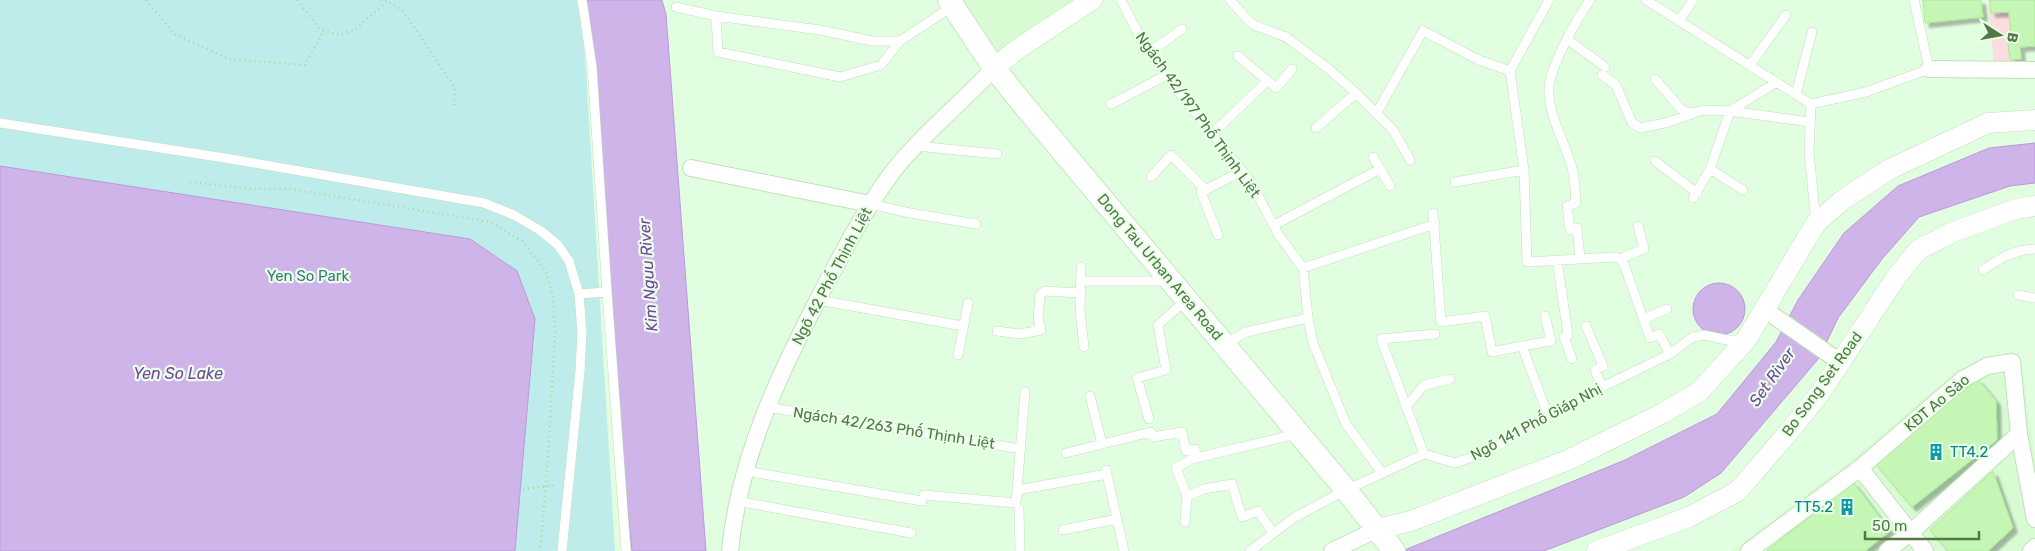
<svg xmlns="http://www.w3.org/2000/svg" width="2035" height="551" viewBox="0 0 2035 551" font-family="Rubik,sans-serif">
<style>
.residential{fill:#d8fbd4}
.education{fill:#faddde}
.green{fill:#beecea}
.water{fill:#ceb4e9;stroke:#bb99db}
.building{fill:#c6f6b6;stroke:#abea95;filter:url(#shadow)}
.lines{fill:none;stroke-linecap:round;stroke-linejoin:round}
.service-casing{stroke:#c0e1b9;stroke-width:10}
.minor-casing{stroke:#c0e1b9;stroke-width:18}
.tertiary-casing{stroke:#c0e1b9;stroke-width:21}
.secondary-casing{stroke:#c4eabb;stroke-width:24}
.path{stroke:#aada99;stroke-width:2.5;stroke-dasharray:1 4;stroke-linecap:butt}
.service{stroke:#fff;stroke-width:9}
.minor{stroke:#fff;stroke-width:16}
.tertiary{stroke:#fff;stroke-width:20}
.secondary{stroke:#fff;stroke-width:22}
.labels{text-anchor:middle;dominant-baseline:central;stroke-width:4.5;stroke-linejoin:round;paint-order:stroke}
.street-label{font-size:15px;fill:#547746;stroke:#e9ffe8}
.park-label{font-size:15px;fill:#3c7a7e;stroke:#e9ffe8}
.culture-label{font-size:15px;fill:#0d838f;stroke:#e9ffe8;text-anchor:start}
.water-label{font-size:16px;font-style:italic;fill:#7545a2;stroke:#e9ffe8}
</style>
<defs>
<filter id="shadow"><feDropShadow dx="4.5" dy="4.5" stdDeviation="1" flood-color="#0004"/></filter>
</defs>
<rect width="100%" height="100%" fill="#e2fee0"/>
<path class="residential" d="M960 0H1080L994 57Z
M2021 358 2035 459V551H1732L1852 460 1957 370 1984 362Z"/>
<path class="education" d="M1988 0H2035V46L2020 47 2021 66 1994 67Z"/>
<path class="green" d="M0 0H577L582 24 586 71 615 551H0Z"/>
<path class="water" d="M586 0H662L666 14 706 551H632L620 431Z
M2035 143V183L2010 186 1919 217 1882 259 1838 318 1819 358 1721 473 1684 497 1544 551H1402L1625 460 1717 414 1776 342 1798 300 1844 233 1898 186 1989 148Z
M0 166 470 239 517 271 535 319 515 551H0Z
M1693 309a26 26 0 1 1 52 0a26 26 0 1 1-52 0Z"/>
<path class="building" d="M1923 0H1981L1983 17 1925 23Z
M1990 0H2035V46L2020 47 2021 59 2010 60 2008 44H2012L2009 12 1991 13Z
M1978 379 1996 401 1997 440 1912 507 1875 463Z
M1993 471 2013 528 1988 551H1948L1930 530Z
M1853 482 1890 531 1865 551H1767Z"/>
<g class="lines">
<g class="service-casing">
<path id="service" d="M1121 0 1142 41 1181 95 1251 182 1278 234 1303 268 1308 318 1313 343 1346 424 1382 473
M1230 0 1248 20 1254 25 1286 37 1330 70 1356 93 1393 130 1410 160
M1646 0 1811 104
M676 7 716 16 820 30 872 41H900L953 6
M716 16 718 52 840 77 881 65 900 41
M1679 21 1693 0
M1567 39 1605 67
M1150 52 1182 29
M1238 56 1276 88 1292 69
M1750 65 1786 15
M1510 71 1524 170 1527 262 1614 257 1620 259 1624 264 1650 338 1659 334 1670 354
M1510 71 1549 0
M1602 75 1616 85 1632 123 1641 128 1669 122 1703 110 1730 111 1810 122
M1655 79 1681 109 1686 112H1693
M1796 94 1812 32
M1111 104 1167 75
M1377 112 1423 31 1479 60 1510 71
M0 123 231 159 484 203 514 215 541 231 558 245 569 261 579 294 582 333 580 371 562 551
M1316 128 1356 93
M1213 133 1267 81
M916 146 997 154
M1373 157 1390 186
M1655 161 1697 193
M1710 169 1743 190
M1151 177 1171 155 1206 190
M1455 182 1524 170
M1693 198 1710 169 1730 111 1777 82
M870 204 910 213 976 224
M1433 213 1441 322 1485 316 1492 352 1522 346
M1816 223 1809 152 1811 104 1866 92 1929 69 1914 0
M1274 225 1380 169
M1218 235 1201 192 1242 171
M1580 258 1577 228 1570 230 1567 206 1576 203C1575 193 1575 182 1573 172 1567 144 1547 116 1549 87 1551 65 1577 18 1590 0
M1620 259 1644 249 1638 226
M1557 260 1568 335 1564 337 1572 359
M1081 267 1080 311 1084 347
M1303 268 1435 224
M1983 270C2000 258 2014 250 2035 249
M1080 281H1167
M607 292 626 551
M579 294 607 292 592 67 582 0
M2018 295 2035 298
M818 300 963 326
M1545 316 1551 341 1522 346 1549 418
M1643 319 1667 309
M1586 326 1603 366 1595 370 1602 387
M997 331 1020 334 1041 330 1038 319 1040 295 1045 291 1080 293
M1225 344 1246 332 1308 318
M958 355 968 303
M1090 396 1102 444
M767 407 1021 449
M1406 407 1424 385 1450 379
M1149 419 1137 378 1166 370 1158 325 1186 300
M1066 453 1151 432 1153 437 1182 432 1186 451 1195 449 1197 458
M1424 454 1381 339 1435 334
M1106 470 1124 551
M745 471 922 501
M1017 490 1107 474
M924 495 1016 503 1025 392
M1187 496 1204 489 1232 484 1242 517 1258 511 1273 533
M737 501 911 533
M1019 509 1020 551
M1185 522 1187 496 1176 468 1192 459 1297 434
M1063 530 1117 519
M1250 551 1295 517 1346 490 1424 454 1455 463 1484 453 1602 387 1670 354 1693 337 1704 335 1727 340H1744"/>
</g>
<g class="minor-casing">
<path id="minor" d="M1929 69 2035 70
M691 168 870 204
M1764 309 1840 362
M1860 468 1925 551
M730 551C739 455 783 366 827 282 847 245 866 208 891 174 921 135 961 104 994 68
M1332 551 1378 529
M1749 551 1860 468 1963 379 1987 366 2012 362 2019 434 2035 519
M1887 551 1910 533 2019 434
M2031 551 2035 547"/>
</g>
<g class="tertiary-casing">
<path id="tertiary" d="M994 68 1015 51 1092 0
M1378 529 1411 521 1568 460 1663 413 1699 392 1746 340 1816 223 1845 198 1890 169 1988 123 2035 120
M1597 551 1689 517 1738 491 1792 428 1820 393 1897 276 1918 250 1953 232 2016 209 2035 206"/>
</g>
<g class="secondary-casing">
<path id="secondary" d="M949 0 994 68 1022 103 1346 490 1394 551"/>
</g>
<path class="path" d="M146 0 174 34 229 59 305 65 324 30
M297 0 320 29 339 35 355 30 386 2
M380 0 387 1 404 12 455 88 454 107
M190 182 253 189H290L491 222 523 242 546 271 553 296 555 333 548 461 540 551
M523 489 557 485"/>
<use href="#service" class="service"/>
<use href="#minor" class="minor"/>
<use href="#tertiary" class="tertiary"/>
<use href="#secondary" class="secondary"/>
</g>
<defs>
<g id="building-bare" transform="scale(1.35)"><path d="M-4-6H4V6H1V3H-1V6H-4ZM-2.5-4.3h1.7v1.8h-1.7ZM.8-4.3h1.7v1.8H.8ZM-2.5-1h1.7V.8h-1.7ZM.8-1h1.7V.8H.8Z" fill="#0f9aa8" stroke="#e9ffe8" stroke-width="2.5" paint-order="stroke"/></g>
</defs>
<g fill-rule="evenodd">
<use href="#building-bare" x="1936" y="452"/>
<use href="#building-bare" x="1847" y="507"/>
</g>
<g class="labels">
<g class="street-label">
<text transform="translate(1198 115) rotate(54)">Ngách 42/197 Phố Thịnh Liệt</text>
<text transform="translate(1160 267) rotate(50)">Dong Tau Urban Area Road</text>
<text transform="translate(832 276) rotate(-62)">Ngõ 42 Phố Thịnh Liệt</text>
<text transform="translate(1822 384) rotate(-54)">Bo Song Set Road</text>
<text transform="translate(1937 403) rotate(-40)">KĐT Ao Sào</text>
<text transform="translate(1536 422) rotate(-28)">Ngõ 141 Phố Giáp Nhị</text>
<text transform="translate(894 428) rotate(9)">Ngách 42/263 Phố Thịnh Liệt</text>
</g>
<g class="park-label">
<text x="308" y="276">Yen So Park</text>
</g>
<g class="culture-label">
<text x="1950" y="452">TT4.2</text>
<text x="1833" y="507" text-anchor="end">TT5.2</text>
</g>
<g class="water-label">
<text transform="translate(648 275) rotate(-94)">Kim Nguu River</text>
<text x="178" y="373">Yen So Lake</text>
<text transform="translate(1772 377) rotate(-55)">Set River</text>
</g>
</g>
<g transform="translate(2000 35) rotate(101)" stroke="#e9ffe8" stroke-width="4" paint-order="stroke">
<path d="M0-4L9 19L0 12L-9 19Z" fill="#547746"/>
<text y="-8" font-size="14" font-weight="bold" text-anchor="middle" fill="#547746">B</text>
</g>
<path d="M1865 531v8h114v-8" fill="none" stroke="#547746" stroke-width="2.5"/>
<text x="1872" y="531" font-size="15" fill="#547746" stroke="#e9ffe8" stroke-width="4" paint-order="stroke">50 m</text>
</svg>
